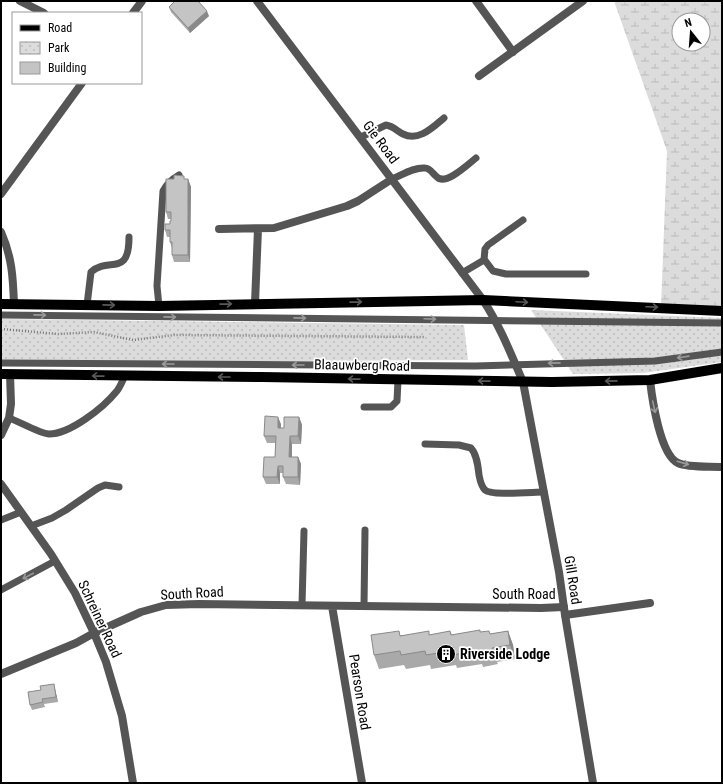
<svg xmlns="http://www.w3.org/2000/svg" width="723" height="784" viewBox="0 0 723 784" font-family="'Roboto Condensed',sans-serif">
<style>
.wetland{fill:url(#wetland-marsh);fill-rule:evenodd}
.park{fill:url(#park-dots)}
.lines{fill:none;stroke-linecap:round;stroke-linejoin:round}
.path{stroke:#777;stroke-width:2.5;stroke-dasharray:1 2;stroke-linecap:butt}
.service{stroke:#555;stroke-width:7}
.minor{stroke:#555;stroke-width:8}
.tertiary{stroke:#555;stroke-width:8}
.primary{stroke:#000;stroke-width:10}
.wall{fill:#a9a9a9}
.shaded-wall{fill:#898989}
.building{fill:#c4c4c4;stroke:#898989}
.oneway{stroke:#595959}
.oneway2{stroke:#999}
.labels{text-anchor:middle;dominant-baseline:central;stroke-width:3.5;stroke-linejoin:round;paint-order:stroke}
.street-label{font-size:14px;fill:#000;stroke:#fff}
.poi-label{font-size:14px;font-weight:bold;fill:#000;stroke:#fff;text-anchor:start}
</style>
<defs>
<pattern id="wetland-marsh" width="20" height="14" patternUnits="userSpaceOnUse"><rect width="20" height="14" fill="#dcdcdc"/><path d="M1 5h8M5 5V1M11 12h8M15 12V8" fill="none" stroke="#bbb"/></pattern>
<pattern id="park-dots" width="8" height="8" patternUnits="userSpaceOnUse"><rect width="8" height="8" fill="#dcdcdc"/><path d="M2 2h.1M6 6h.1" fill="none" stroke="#bbb" stroke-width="1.8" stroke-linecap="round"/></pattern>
</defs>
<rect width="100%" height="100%" fill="#fff"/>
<path class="wetland" d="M614 1H722V311L661 307 667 151ZM679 20H703V44H679Z"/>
<path class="park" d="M531 310 722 318V362L643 373 573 374Z
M1 319 464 325 468 360 1 363Z"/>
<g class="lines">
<path class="path" d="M1 329 58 334 94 332 133 340 174 335 424 337"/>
<path class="service" d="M361 137 386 125C393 126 397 131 403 134 419 142 433 127 444 118
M392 179C402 175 414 167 425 168 430 168 433 174 437 177 446 186 468 164 476 158
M484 259 493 271 506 274H586
M462 273 484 260 485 249 488 245 523 220
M87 305 91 272C109 256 129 278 129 237
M159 306 157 286 163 191C167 183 172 179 179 175
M1 315 722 323
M1 363 475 366 655 361 722 352
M364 407H391L397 401 398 380
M9 418C18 421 41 434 49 434 70 434 103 408 116 392 120 388 122 381 125 376
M425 444 459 445 471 448C477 455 478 466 479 475 480 480 481 486 485 490 491 496 533 492 544 492
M1 520 21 512
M31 526 52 518 66 510 98 488 105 485 119 487
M1 590 55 561
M302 605 304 531
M364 606 365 530"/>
<path class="minor" d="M20 1 44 13
M476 1 513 52
M133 13 142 1
M479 76 583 1
M1 194 82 83
M219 229 274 228 347 206 358 201 392 179
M1 232C12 257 13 277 14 304
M255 303 258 229
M650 380C652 398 660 455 678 463 689 468 710 466 722 467
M1 435 9 418 11 404 10 374
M1 484 51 554 75 593 94 633 106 662 122 716 133 783
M332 606 362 783
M565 615 650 603
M1 674 76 643 94 633 141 612 166 605 199 604 541 608 564 607"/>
<path class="tertiary" d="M257 1 483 300C500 326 511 354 523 382L559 572 565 615 593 783"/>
<path class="primary" d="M1 304 159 306 483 300 722 311
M1 374 262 377 552 382 650 380 722 368"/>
</g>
<path class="wall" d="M169 7 209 16 190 33 171 12Z
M186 179H188L191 187 190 262H174L172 255V248L170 242V237H167L165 230 170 224 171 221V219H168L166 212Z
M299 417 302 425 301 444H292V457H298L301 464 300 485 286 484 283 477V473H280V484H266L263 477 275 457V443H267L264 436 281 424V428H284Z
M450 631 452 635 481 632 490 634 508 631 513 645 515 659 497 662 498 664 483 667 482 664 457 668 456 665 431 669 430 665 406 669 404 665 379 669 374 655 401 635H430Z
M54 684 55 689 58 702 44 704 45 707 32 710 30 705 41 690Z"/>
<path class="shaded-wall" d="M207 11 209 16 190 33 188 28Z
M188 179 191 187 190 262 188 255Z
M278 417 281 424 280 436 278 428Z
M299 417 302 425 301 444 298 436Z
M290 436 292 444V464L289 457Z
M298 457 301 464 300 485 298 477Z
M278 466 280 473V484L277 477Z
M508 631 513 645 515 659 510 645Z
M54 684 55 689 58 702 56 697Z"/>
<path class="building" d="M175 1H198L207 11 188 28 169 7Z
M174 175 184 176V179H188V255H172V242H170V230H165V224H170V221H171V212H166V179H174Z
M265 416 278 417V428H284V417H299L298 436H290L289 457H298V477H283V466H278L277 477H263L264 457H275L276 436H264Z
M480 630V632L489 631 490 634 508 631 510 645 492 648 493 651 478 653 477 651 452 655 451 651 426 655 425 651 401 655 400 651 374 655 371 635 399 631 400 636 429 631V635L450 631 451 635Z
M54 684 56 697 42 699 43 702 30 705 28 692 41 690 40 686Z"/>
<defs><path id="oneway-shaft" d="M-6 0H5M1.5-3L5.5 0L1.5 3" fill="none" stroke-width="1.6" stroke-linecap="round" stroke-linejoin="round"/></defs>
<g class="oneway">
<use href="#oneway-shaft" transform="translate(356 302) rotate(-1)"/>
<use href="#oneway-shaft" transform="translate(522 302) rotate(3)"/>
<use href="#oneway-shaft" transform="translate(226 304) rotate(-1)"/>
<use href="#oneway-shaft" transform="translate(109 305) rotate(1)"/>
<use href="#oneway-shaft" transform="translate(652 307) rotate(2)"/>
<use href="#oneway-shaft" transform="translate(98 376) rotate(-179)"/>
<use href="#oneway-shaft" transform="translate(224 377) rotate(-180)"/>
<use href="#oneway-shaft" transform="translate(354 379) rotate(-179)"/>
<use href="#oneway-shaft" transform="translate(484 381) rotate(-179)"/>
<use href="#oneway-shaft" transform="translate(611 381) rotate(179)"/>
</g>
<g class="oneway2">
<use href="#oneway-shaft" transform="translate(40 315) rotate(1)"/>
<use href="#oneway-shaft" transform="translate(170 317) rotate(1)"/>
<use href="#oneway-shaft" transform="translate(300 318) rotate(1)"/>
<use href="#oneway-shaft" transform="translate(430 319) rotate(2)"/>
<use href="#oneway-shaft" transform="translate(683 357) rotate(172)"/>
<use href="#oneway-shaft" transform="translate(554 363) rotate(179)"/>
<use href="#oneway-shaft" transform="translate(168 364) rotate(-180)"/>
<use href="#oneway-shaft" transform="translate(298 365) rotate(-180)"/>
<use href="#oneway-shaft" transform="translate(654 407) rotate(77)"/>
<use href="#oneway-shaft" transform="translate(683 463) rotate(16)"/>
<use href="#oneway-shaft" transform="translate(28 576) rotate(152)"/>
</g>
<defs>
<g id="building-disc" transform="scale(1)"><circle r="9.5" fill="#000" stroke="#fff"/><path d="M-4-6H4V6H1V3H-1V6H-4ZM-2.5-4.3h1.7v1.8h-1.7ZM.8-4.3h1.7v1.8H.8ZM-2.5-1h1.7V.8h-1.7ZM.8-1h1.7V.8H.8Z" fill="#fff"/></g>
</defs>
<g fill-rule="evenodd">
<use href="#building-disc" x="446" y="654"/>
</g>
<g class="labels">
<g class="street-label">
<text transform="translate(381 142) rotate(53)">Gie Road</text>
<text transform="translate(362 365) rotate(1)">Blaauwberg Road</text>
<text transform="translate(573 580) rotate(81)">Gill Road</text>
<text transform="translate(192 593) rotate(-3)">South Road</text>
<text x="524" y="594">South Road</text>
<text transform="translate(100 619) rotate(65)">Schreiner Road</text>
<text transform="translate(360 692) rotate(81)">Pearson Road</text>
</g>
<g class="poi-label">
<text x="460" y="654">Riverside Lodge</text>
</g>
</g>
<rect width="723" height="784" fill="none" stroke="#000000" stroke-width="4"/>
<rect x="12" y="12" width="130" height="72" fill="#ffffff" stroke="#999999"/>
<rect x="20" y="25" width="20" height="6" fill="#000000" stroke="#999999"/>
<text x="48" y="32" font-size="12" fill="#000000">Road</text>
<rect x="20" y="42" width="20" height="12" fill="url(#park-dots)" stroke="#999999"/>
<text x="48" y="52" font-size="12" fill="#000000">Park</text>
<rect x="20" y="62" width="20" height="12" fill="#c4c4c4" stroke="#999999"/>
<text x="48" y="72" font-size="12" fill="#000000">Building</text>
<g transform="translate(691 32) rotate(343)"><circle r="19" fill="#ffffff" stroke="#999999"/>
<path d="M0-3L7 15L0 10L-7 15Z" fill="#000000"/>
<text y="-6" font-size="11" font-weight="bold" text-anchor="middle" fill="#000000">N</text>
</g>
</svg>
